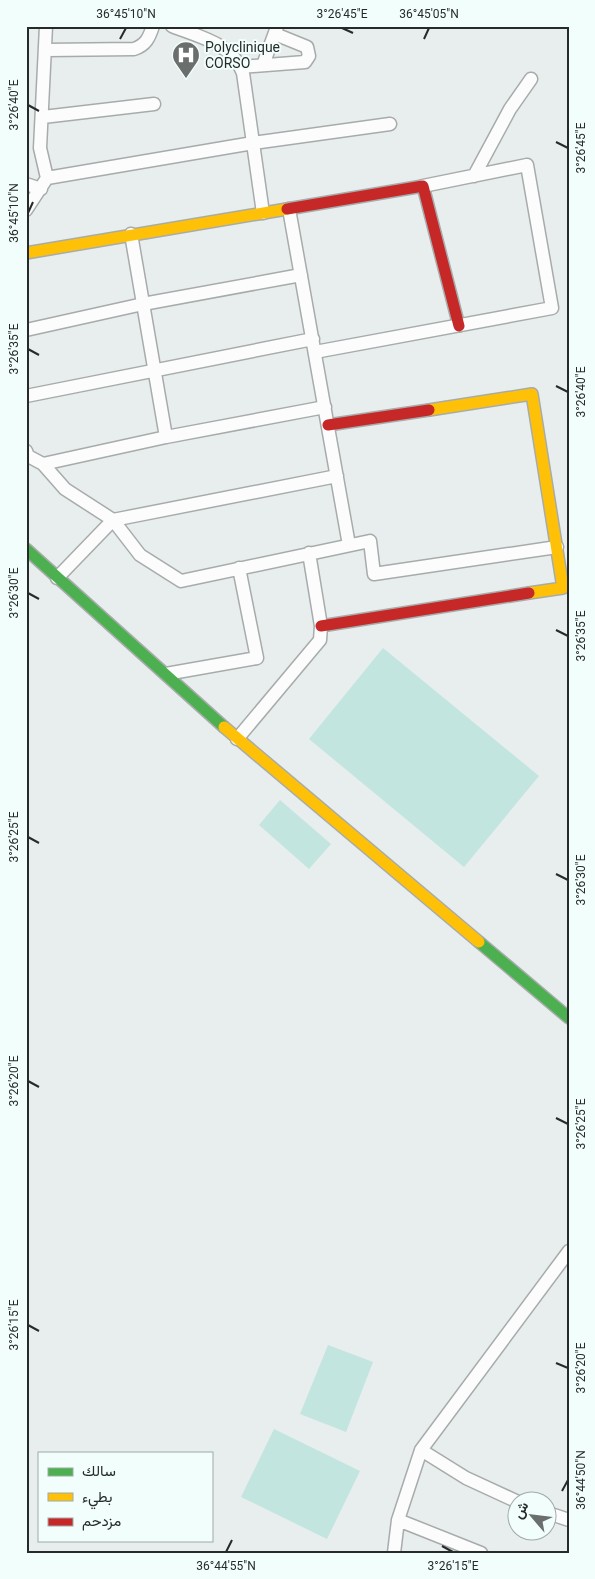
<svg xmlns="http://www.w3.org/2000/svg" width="595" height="1579" viewBox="0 0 595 1579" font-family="Roboto,Vazirmatn,sans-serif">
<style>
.green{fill:#c2e6df}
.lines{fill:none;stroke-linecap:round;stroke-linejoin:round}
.street-casing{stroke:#a7acab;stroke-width:15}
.fast-casing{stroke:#a7acab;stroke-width:14}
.slow-casing{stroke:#a7acab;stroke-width:14}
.jam-casing{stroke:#a7acab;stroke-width:14}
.street{stroke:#fcfcfc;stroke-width:12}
.fast{stroke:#4caf50;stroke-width:11}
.slow{stroke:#ffc107;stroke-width:11}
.jam{stroke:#c62828;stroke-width:11}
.ticks{fill:none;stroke:#262b2a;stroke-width:2}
.labels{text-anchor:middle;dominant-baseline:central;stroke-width:4;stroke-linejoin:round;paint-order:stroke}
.poi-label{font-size:14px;fill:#262b2a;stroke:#f2fefb;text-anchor:start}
.neatline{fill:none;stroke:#262b2a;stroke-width:2}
.ticks-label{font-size:12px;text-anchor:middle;fill:#262b2a}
</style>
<rect width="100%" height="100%" fill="#e8eded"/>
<path class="green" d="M383 648 539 776 464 867 309 739Z
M280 800 331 844 309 869 259 825Z
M328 1345 373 1362 346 1432 300 1414Z
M274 1429 360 1471 327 1539 241 1497Z"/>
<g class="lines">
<g class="street-casing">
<path id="street" d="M172 26C199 37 232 43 243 73L263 213
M46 50 134 49C146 45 149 38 153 26
M263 65 277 27
M241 67 305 62 309 56 307 47 275 34
M43 117 154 104
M474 176 510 109 531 79
M47 178 253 143 390 124
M26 184 41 189
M289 209 349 545
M26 210 47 178 40 148 46 26
M131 234 166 437
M26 330 143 304 301 275
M315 352 552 308 527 165 423 186
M26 396 313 339
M26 451 28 456 43 464 65 489 113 520 140 555 181 581 370 541 374 574 557 547
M43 464 166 437 325 407
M57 578 113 520 337 476
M166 674 257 658 239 568
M237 739 320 640 321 626 309 553
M518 1502 466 1478 421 1450 569 1251
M548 1513 569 1520
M398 1520 481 1553
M394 1553 398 1520 421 1450"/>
</g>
<g class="fast-casing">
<path id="fast" d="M26 549 224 727
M479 942 569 1018"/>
</g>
<g class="slow-casing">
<path id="slow" d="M26 253 287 209
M429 410 532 394 563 588 529 593
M224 727 479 942"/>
</g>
<g class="jam-casing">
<path id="jam" d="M287 209 423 186 459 326
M328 425 429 410
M321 626 529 593"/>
</g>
<use href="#street" class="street"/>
<use href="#fast" class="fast"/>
<use href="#slow" class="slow"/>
<use href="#jam" class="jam"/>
</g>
<path class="ticks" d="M342 28 353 33M120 39 126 28M424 39 429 28M28 105 39 111M556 142 568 148M28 213 33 202M28 349 39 355M556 386 568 392M28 593 39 599M556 630 568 636M28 837 39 843M556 874 568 880M28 1081 39 1087M556 1118 568 1124M28 1325 39 1331M556 1363 568 1368M562 1491 568 1480M442 1546 453 1552M226 1552 232 1540"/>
<defs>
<g id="hospital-pin" transform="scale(1.4375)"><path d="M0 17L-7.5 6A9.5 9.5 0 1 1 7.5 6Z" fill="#6a6f6e" stroke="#f2fefb"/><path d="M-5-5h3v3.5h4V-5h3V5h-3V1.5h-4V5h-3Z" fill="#fff"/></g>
</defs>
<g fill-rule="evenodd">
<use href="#hospital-pin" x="186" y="55"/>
</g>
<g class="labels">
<g class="poi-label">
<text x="205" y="47">Polyclinique<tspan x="205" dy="16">CORSO</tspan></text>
</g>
</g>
<rect width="595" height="1579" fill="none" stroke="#f2fefb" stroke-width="55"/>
<rect x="38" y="1452" width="175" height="90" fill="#f2fefb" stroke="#a0aaa7"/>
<rect x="48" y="1468" width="25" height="8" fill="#4caf50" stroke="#a0aaa7"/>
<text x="82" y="1476" font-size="15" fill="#262b2a">سالك</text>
<rect x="48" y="1493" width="25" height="8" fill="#ffc107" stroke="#a0aaa7"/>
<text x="82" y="1502" font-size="15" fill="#262b2a">بطيء</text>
<rect x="48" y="1518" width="25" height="8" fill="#c62828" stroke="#a0aaa7"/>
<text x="82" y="1526" font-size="15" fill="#262b2a">مزدحم</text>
<g transform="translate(532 1516) rotate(298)"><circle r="24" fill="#f2fefb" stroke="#a0aaa7"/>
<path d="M0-4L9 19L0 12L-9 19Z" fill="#6a6f6e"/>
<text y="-8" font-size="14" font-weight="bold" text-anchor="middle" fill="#262b2a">ش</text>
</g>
<rect x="28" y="28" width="540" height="1524" class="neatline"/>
<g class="ticks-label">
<text x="126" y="18">36°45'10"N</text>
<text x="342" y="18">3°26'45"E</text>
<text x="429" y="18">36°45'05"N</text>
<text transform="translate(14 105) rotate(-90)" y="4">3°26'40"E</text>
<text transform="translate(581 148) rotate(-90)" y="4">3°26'45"E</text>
<text transform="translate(14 213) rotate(-90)" y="4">36°45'10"N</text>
<text transform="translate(14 349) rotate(-90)" y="4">3°26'35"E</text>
<text transform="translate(581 392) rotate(-90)" y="4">3°26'40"E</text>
<text transform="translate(14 593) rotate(-90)" y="4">3°26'30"E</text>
<text transform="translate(581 636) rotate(-90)" y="4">3°26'35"E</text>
<text transform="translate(14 837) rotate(-90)" y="4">3°26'25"E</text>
<text transform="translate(581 880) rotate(-90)" y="4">3°26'30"E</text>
<text transform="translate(14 1081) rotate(-90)" y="4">3°26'20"E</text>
<text transform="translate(581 1124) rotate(-90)" y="4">3°26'25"E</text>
<text transform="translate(14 1325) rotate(-90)" y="4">3°26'15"E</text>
<text transform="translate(581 1368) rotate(-90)" y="4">3°26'20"E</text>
<text transform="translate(581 1480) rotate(-90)" y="4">36°44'50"N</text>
<text x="226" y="1570">36°44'55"N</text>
<text x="453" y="1570">3°26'15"E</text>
</g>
</svg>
